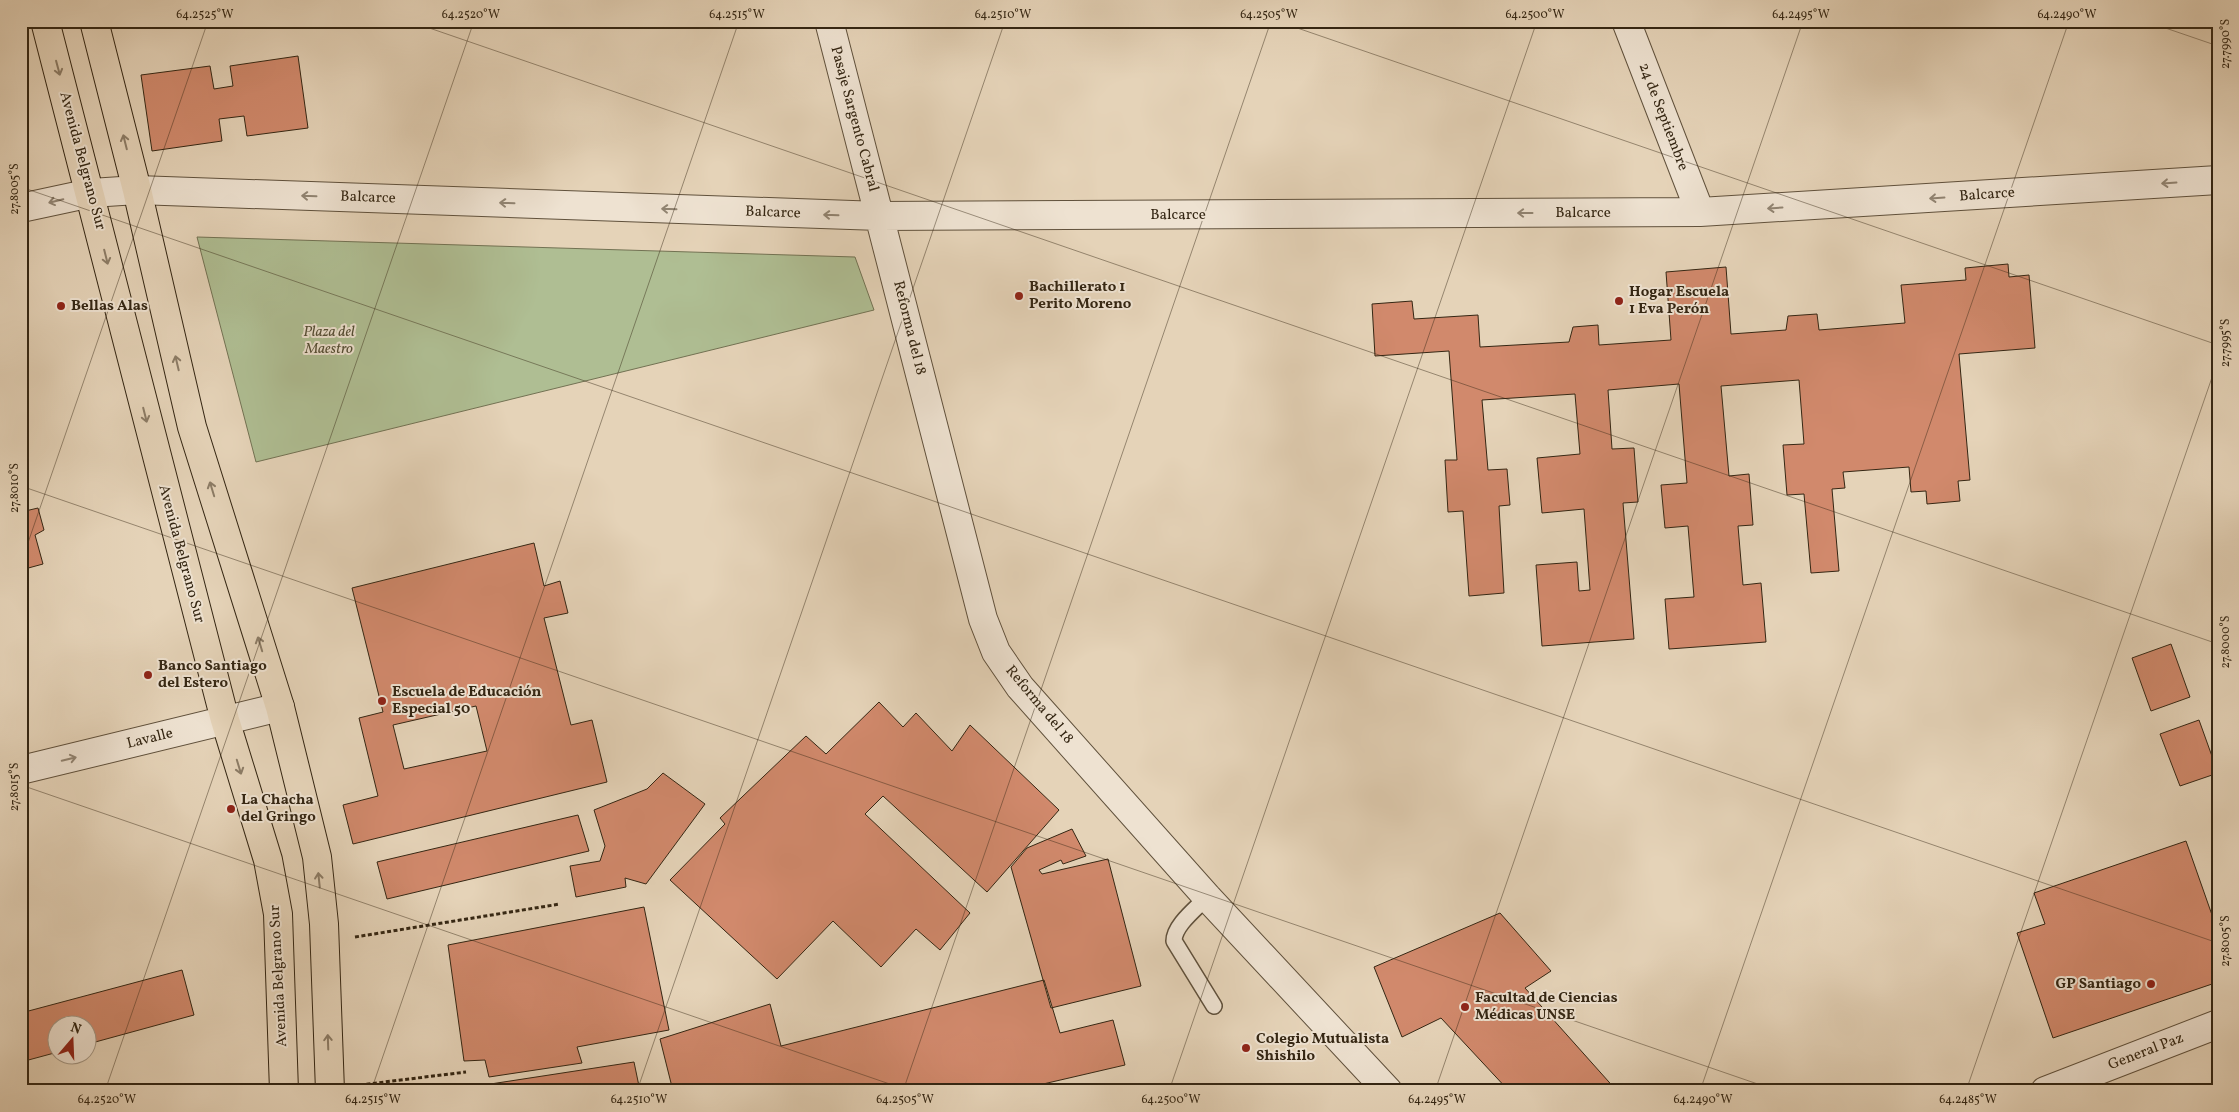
<svg xmlns="http://www.w3.org/2000/svg" width="2239" height="1112" viewBox="0 0 2239 1112" font-family="Vollkorn,serif">
<style>
.green{fill:#afbe93;stroke:#727253}
.building{fill:#d1896c;stroke:#342613;fill-rule:evenodd}
.lines{fill:none;stroke-linecap:round;stroke-linejoin:round}
.service-casing{stroke:#60513c;stroke-width:18}
.minor-casing{stroke:#60513c;stroke-width:30}
.trunk-casing{stroke:#342613;stroke-width:30}
.path{stroke:#342613;stroke-width:3;stroke-dasharray:4 2.5;stroke-linecap:butt}
.service{stroke:#eee2d1;stroke-width:15}
.minor{stroke:#eee2d1;stroke-width:28}
.trunk{stroke:#e5d3b8;stroke-width:28}
.oneway{stroke:#8c7c66}
.oneway2{stroke:#918472}
.ticks{fill:none;stroke:#342613;stroke-width:1;stroke-opacity:0.45}
.poi-dot{fill:#8f2418;stroke:#eee2d1;stroke-width:2}
.labels{text-anchor:middle;dominant-baseline:central;stroke-width:4;stroke-linejoin:round;paint-order:stroke}
.street-label{font-size:15px;fill:#342613;stroke:#eee2d1}
.poi-label{font-size:15px;font-weight:bold;fill:#342613;stroke:#eee2d1;text-anchor:start}
.park-label{font-size:15px;font-style:italic;fill:#534c33;stroke:#eee2d1}
.neatline{fill:none;stroke:#342613;stroke-width:2}
.ticks-label{font-size:12px;text-anchor:middle;fill:#342613}
</style>
<rect width="100%" height="100%" fill="#e5d3b8"/>
<filter id="stains"><feTurbulence type="fractalNoise" baseFrequency=".004" numOctaves="4"/><feColorMatrix values="0 0 0 0 .2 0 0 0 0 .09 0 0 0 0 .02 0 0 0 .5 -.17"/></filter>
<radialGradient id="worn" r=".72"><stop offset=".6" stop-color="#630" stop-opacity="0"/><stop offset="1" stop-color="#630" stop-opacity=".3"/></radialGradient>
<path class="green" d="M197 237 855 257 874 310 256 462Z"/>
<path class="building" d="M298 56 308 128 247 136 244 116 219 119 222 141 152 151 141 75 210 66 214 89 233 86 230 66Z
M2008 264 2009 277 2029 275 2035 348 1959 354 1970 480 1958 481 1960 501 1927 504 1926 491 1911 492 1909 467 1843 472 1845 488 1832 489 1839 571 1811 573 1804 494 1787 495 1783 445 1804 444 1799 380 1721 386 1729 476 1749 474 1753 525 1738 526 1743 585 1761 583 1766 642 1669 649 1665 599 1694 597 1688 526 1665 528 1661 485 1687 483 1679 384 1608 390 1612 449 1634 448 1638 502 1623 503 1634 639 1542 646 1536 565 1577 562 1579 591 1590 590 1584 509 1542 513 1537 458 1580 454 1575 394 1482 400 1488 470 1507 469 1510 505 1499 506 1504 593 1469 596 1463 511 1448 512 1445 460H1457L1449 351 1375 356 1372 304 1412 301 1414 319 1478 315 1480 347 1569 342 1573 327 1598 325 1599 345 1671 340 1666 272 1726 267 1731 334 1786 330 1788 316 1817 314 1819 330 1905 323 1901 285 1966 280 1965 268Z
M38 508 44 530 35 535 43 564 21 570V512Z
M534 543 544 586 560 581 568 613 544 618 571 725 592 720 607 782 353 844 343 805 378 796 359 718 383 712 352 588ZM476 706 487 751 404 769 393 725Z
M2171 644 2190 697 2151 711 2132 658Z
M879 702 903 727 916 713 952 751 970 725 1059 810 987 892 883 796 865 814 970 913 940 950 916 929 881 967 833 921 777 979 670 880 725 824 720 818 806 736 826 754Z
M2199 720 2218 773 2180 786 2160 734Z
M663 773 705 804 646 884 625 878 626 887 576 897 570 866 600 861 605 846 594 810 647 789Z
M578 815 589 851 387 899 377 862Z
M1072 829 1086 856 1063 864 1061 860 1039 870 1042 874 1108 859 1141 986 1051 1008 1011 867 1027 848Z
M2186 841 2218 932V982L2053 1038 2017 933 2045 924 2034 893Z
M644 907 669 1030 577 1047 582 1063 489 1077 485 1060 464 1061 448 945Z
M1500 913 1551 971 1525 988 1617 1091H1509L1441 1018 1402 1037 1374 967Z
M182 970 194 1015 88 1044V1024H58V1052L21 1062V1013Z
M1044 980 1060 1033 1113 1020 1125 1065 1013 1091H673L660 1039 770 1004 781 1046Z
M634 1062 640 1091H445Z"/>
<g class="lines">
<g class="service-casing">
<path id="service" d="M1207 897C1197 908 1174 925 1174 941L1214 1006"/>
</g>
<g class="minor-casing">
<path id="minor" d="M829 21 983 619 996 652 1020 687 1207 897 1388 1091
M1626 21 1700 212
M21 208 91 193 137 190 880 216 1700 212 2218 180
M21 770 280 707
M2045 1091 2218 1024"/>
</g>
<g class="trunk-casing">
<path id="trunk" d="M45 21 225 720 268 860 278 914 284 1091
M94 21 137 190 192 427 280 707 317 857 324 924 330 1091"/>
</g>
<path class="path" d="M355 937 560 904
M360 1085 466 1072"/>
<use href="#service" class="service"/>
<use href="#minor" class="minor"/>
<use href="#trunk" class="trunk"/>
</g>
<defs><path id="oneway-shaft" d="M-6 0H5M1.5-3L5.5 0L1.5 3" fill="none" stroke-width="1.6" stroke-linecap="round" stroke-linejoin="round" transform="scale(1.25)"/></defs>
<g class="oneway">
<use href="#oneway-shaft" transform="translate(58 68) rotate(75)"/>
<use href="#oneway-shaft" transform="translate(125 142) rotate(-104)"/>
<use href="#oneway-shaft" transform="translate(106 257) rotate(76)"/>
<use href="#oneway-shaft" transform="translate(177 363) rotate(-103)"/>
<use href="#oneway-shaft" transform="translate(145 415) rotate(76)"/>
<use href="#oneway-shaft" transform="translate(212 489) rotate(-107)"/>
<use href="#oneway-shaft" transform="translate(260 644) rotate(-107)"/>
<use href="#oneway-shaft" transform="translate(239 767) rotate(73)"/>
<use href="#oneway-shaft" transform="translate(319 880) rotate(-96)"/>
<use href="#oneway-shaft" transform="translate(328 1042) rotate(-92)"/>
</g>
<g class="oneway2">
<use href="#oneway-shaft" transform="translate(2169 183) rotate(176)"/>
<use href="#oneway-shaft" transform="translate(309 196) rotate(-178)"/>
<use href="#oneway-shaft" transform="translate(1937 198) rotate(176)"/>
<use href="#oneway-shaft" transform="translate(56 201) rotate(167)"/>
<use href="#oneway-shaft" transform="translate(507 203) rotate(-178)"/>
<use href="#oneway-shaft" transform="translate(1775 208) rotate(176)"/>
<use href="#oneway-shaft" transform="translate(669 209) rotate(-178)"/>
<use href="#oneway-shaft" transform="translate(1525 213) rotate(180)"/>
<use href="#oneway-shaft" transform="translate(831 215) rotate(-178)"/>
<use href="#oneway-shaft" transform="translate(69 759) rotate(-14)"/>
</g>
<path class="ticks" d="M409 21 2218 644M1277 21 2218 345M2145 21 2218 46M21 187 2218 943M21 486 1778 1091M21 563 208 21M21 785 910 1091M21 1084 42 1091M105 1091 474 21M371 1091 739 21M637 1091 1005 21M903 1091 1271 21M1169 1091 1537 21M1435 1091 1803 21M1700 1091 2069 21M1966 1091 2218 360"/>
<g class="poi-dot">
<circle cx="1019" cy="296" r="5"/>
<circle cx="1619" cy="301" r="5"/>
<circle cx="61" cy="306" r="5"/>
<circle cx="148" cy="675" r="5"/>
<circle cx="382" cy="701" r="5"/>
<circle cx="231" cy="809" r="5"/>
<circle cx="2151" cy="984" r="5"/>
<circle cx="1465" cy="1007" r="5"/>
<circle cx="1246" cy="1048" r="5"/>
</g>
<g class="labels">
<g class="street-label">
<text transform="translate(1663 117) rotate(69)">24 de Septiembre</text>
<text transform="translate(854 119) rotate(75)">Pasaje Sargento Cabral</text>
<text transform="translate(82 161) rotate(75)">Avenida Belgrano Sur</text>
<text transform="translate(1987 195) rotate(-4)">Balcarce</text>
<text transform="translate(368 198) rotate(2)">Balcarce</text>
<text transform="translate(773 213) rotate(2)">Balcarce</text>
<text x="1583" y="213">Balcarce</text>
<text x="1178" y="215">Balcarce</text>
<text transform="translate(909 328) rotate(76)">Reforma del 18</text>
<text transform="translate(181 554) rotate(75)">Avenida Belgrano Sur</text>
<text transform="translate(1039 705) rotate(50)">Reforma del 18</text>
<text transform="translate(150 739) rotate(-14)">Lavalle</text>
<text transform="translate(279 976) rotate(-93)">Avenida Belgrano Sur</text>
<text transform="translate(2146 1052) rotate(-21)">General Paz</text>
</g>
<g class="poi-label">
<text x="1029" y="287">Bachillerato 1<tspan x="1029" dy="17">Perito Moreno</tspan></text>
<text x="1629" y="292">Hogar Escuela<tspan x="1629" dy="17">1 Eva Perón</tspan></text>
<text x="71" y="306">Bellas Alas</text>
<text x="158" y="666">Banco Santiago<tspan x="158" dy="17">del Estero</tspan></text>
<text x="392" y="692">Escuela de Educación<tspan x="392" dy="17">Especial 50</tspan></text>
<text x="241" y="800">La Chacha<tspan x="241" dy="17">del Gringo</tspan></text>
<text x="2141" y="984" text-anchor="end">GP Santiago</text>
<text x="1475" y="998">Facultad de Ciencias<tspan x="1475" dy="17">Médicas UNSE</tspan></text>
<text x="1256" y="1039">Colegio Mutualista<tspan x="1256" dy="17">Shishilo</tspan></text>
</g>
<g class="park-label">
<text x="329" y="332">Plaza del<tspan x="329" dy="17">Maestro</tspan></text>
</g>
</g>
<rect width="2239" height="1112" fill="none" stroke="#e5d3b8" stroke-width="55"/>
<g transform="translate(72 1040) rotate(19)"><circle r="24" fill="#eee2d1" stroke="#a49785"/>
<path d="M0-4L9 19L0 12L-9 19Z" fill="#8f2418"/>
<text y="-8" font-size="14" font-weight="bold" text-anchor="middle" fill="#342613">N</text>
</g>
<rect x="28" y="28" width="2184" height="1056" class="neatline"/>
<g class="ticks-label">
<text x="205" y="18">64.2525°W</text>
<text x="471" y="18">64.2520°W</text>
<text x="737" y="18">64.2515°W</text>
<text x="1003" y="18">64.2510°W</text>
<text x="1269" y="18">64.2505°W</text>
<text x="1535" y="18">64.2500°W</text>
<text x="1801" y="18">64.2495°W</text>
<text x="2067" y="18">64.2490°W</text>
<text transform="translate(2225 44) rotate(-90)" y="4">27.7990°S</text>
<text transform="translate(14 189) rotate(-90)" y="4">27.8005°S</text>
<text transform="translate(2225 343) rotate(-90)" y="4">27.7995°S</text>
<text transform="translate(14 488) rotate(-90)" y="4">27.8010°S</text>
<text transform="translate(2225 642) rotate(-90)" y="4">27.8000°S</text>
<text transform="translate(14 787) rotate(-90)" y="4">27.8015°S</text>
<text transform="translate(2225 941) rotate(-90)" y="4">27.8005°S</text>
<text x="107" y="1103">64.2520°W</text>
<text x="373" y="1103">64.2515°W</text>
<text x="639" y="1103">64.2510°W</text>
<text x="905" y="1103">64.2505°W</text>
<text x="1171" y="1103">64.2500°W</text>
<text x="1437" y="1103">64.2495°W</text>
<text x="1703" y="1103">64.2490°W</text>
<text x="1968" y="1103">64.2485°W</text>
</g>
<rect width="100%" height="100%" filter="url(#stains)"/>
<rect width="100%" height="100%" fill="url(#worn)"/>
</svg>
